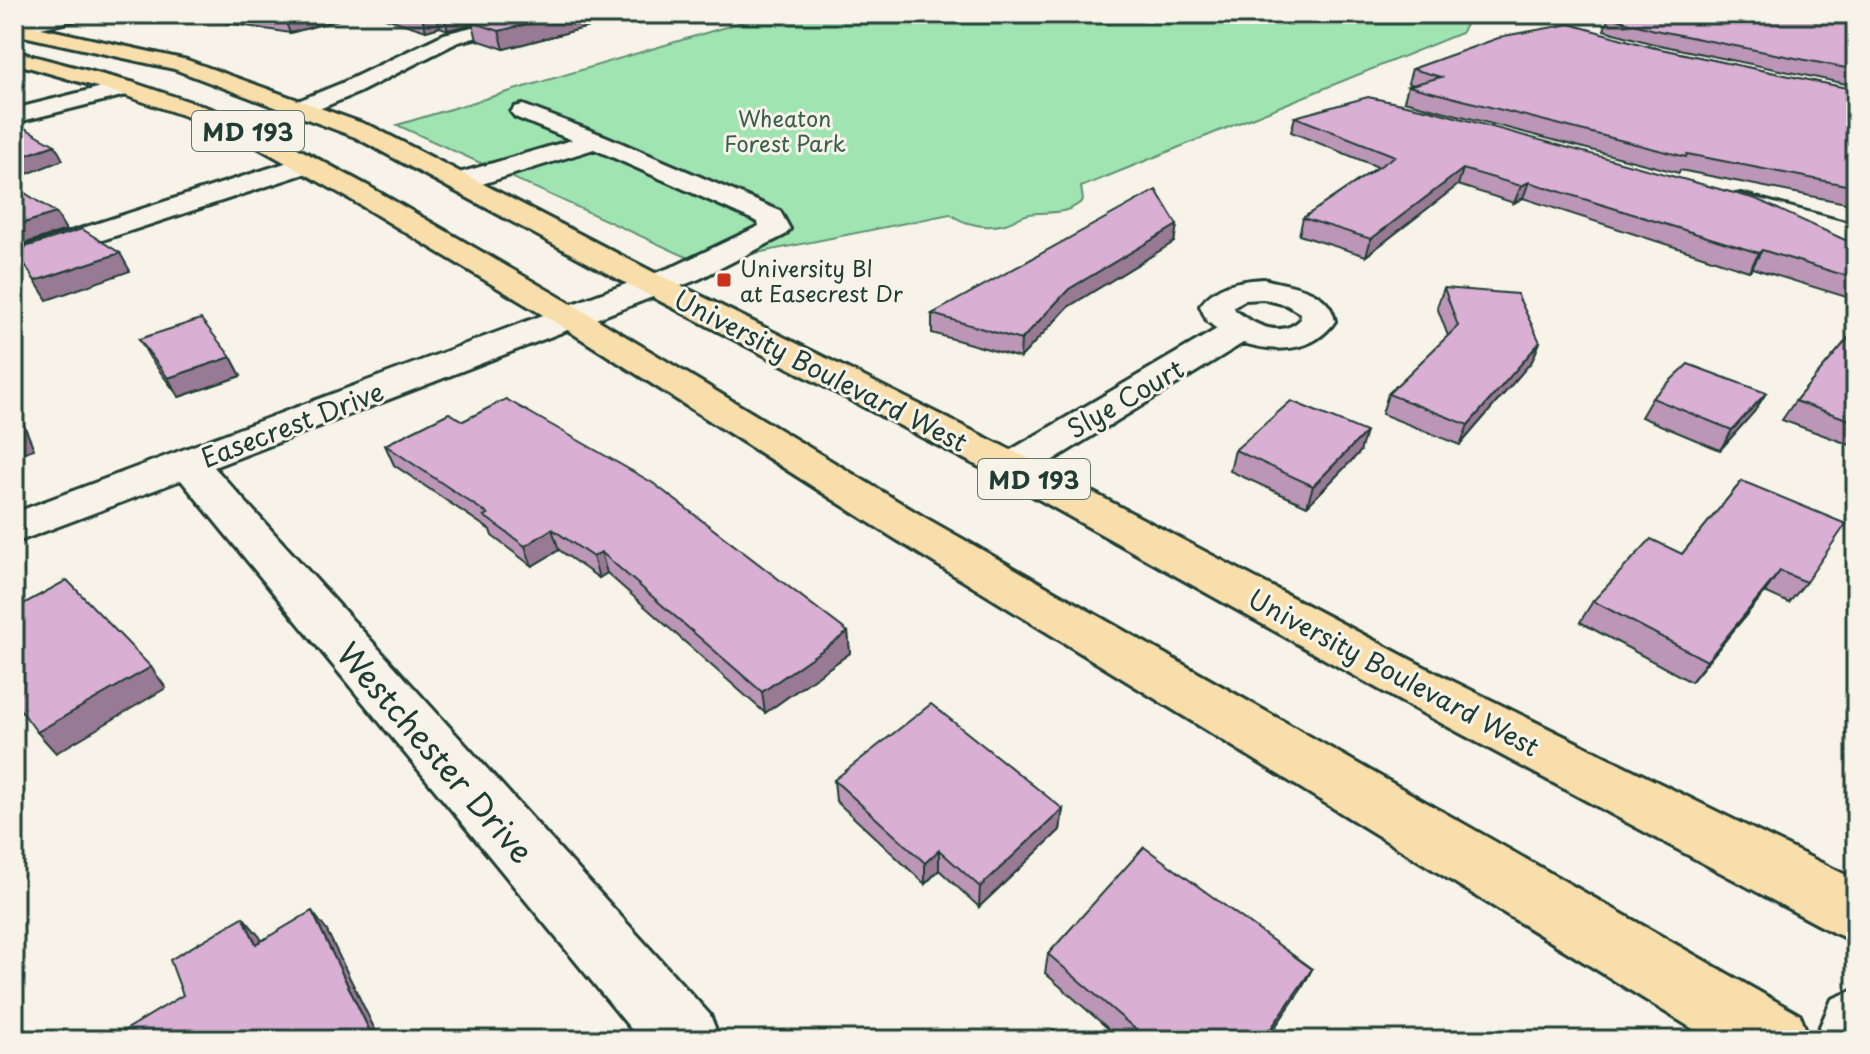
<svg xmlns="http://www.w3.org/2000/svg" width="1870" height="1054" viewBox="0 0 1870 1054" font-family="'Playpen Sans',sans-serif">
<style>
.green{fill:#9fe4b1;stroke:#5f9072;stroke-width:2}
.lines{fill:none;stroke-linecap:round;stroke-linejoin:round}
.minor-casing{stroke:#1f3d34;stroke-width:6}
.major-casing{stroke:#1f3d34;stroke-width:6}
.minor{fill:#f7f3e8;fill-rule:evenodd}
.major{fill:#f8deab;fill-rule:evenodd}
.wall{fill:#bb96b6;stroke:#1f3d34;stroke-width:2}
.shaded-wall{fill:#987a94;stroke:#1f3d34;stroke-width:2}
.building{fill:#d9afd4;stroke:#1f3d34;stroke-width:2}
.poi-dot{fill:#c8321e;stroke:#f7f3e8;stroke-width:3}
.labels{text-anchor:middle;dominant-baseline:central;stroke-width:6;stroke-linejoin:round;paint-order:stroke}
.far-park-label{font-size:22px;fill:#395e4d;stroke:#f7f3e8}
.far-poi-label{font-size:22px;fill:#1f3d34;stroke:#f7f3e8;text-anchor:start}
.shield{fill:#f7f3e8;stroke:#60746a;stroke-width:2}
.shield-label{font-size:24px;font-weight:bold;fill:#1f3d34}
.street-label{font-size:26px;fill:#1f3d34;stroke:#f7f3e8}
.near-street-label{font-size:32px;fill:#1f3d34;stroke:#f7f3e8}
</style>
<rect width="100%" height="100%" fill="#f7f3e8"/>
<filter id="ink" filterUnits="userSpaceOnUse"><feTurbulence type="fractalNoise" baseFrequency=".0125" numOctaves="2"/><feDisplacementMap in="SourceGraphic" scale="16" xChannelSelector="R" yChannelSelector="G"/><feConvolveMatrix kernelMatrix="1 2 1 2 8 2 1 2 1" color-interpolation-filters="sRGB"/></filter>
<g filter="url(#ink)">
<path class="green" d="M769 14H1473L1461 33 1081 187 1083 200C1067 216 1049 211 1029 214 1020 216 1013 222 1005 224 986 229 965 225 950 214L702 264 397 125Z"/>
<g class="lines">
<g class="minor-casing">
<path id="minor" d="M52 14H87L85 18 14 34V22Z
M525 14H557L555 18 458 42 358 93 309 113H293L289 108 293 103 342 83 444 34Z
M126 81 134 83 137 88 134 93 14 123V109Z
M523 105 605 136 780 211 790 229 785 235 699 279 214 467 710 1015 720 1040H640L181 480 14 543V513L677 265 759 226 758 222 594 149 469 188H449L446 182 449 176 572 140 515 117 511 112 515 107Z
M307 156 316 158 320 164 316 170 14 269V250Z
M1741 194 1856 225V243L1731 208 1727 202 1731 196Z
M1263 279C1291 286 1329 288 1335 321 1314 352 1276 353 1243 343L1027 476 1012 480 997 476 991 467 997 458 1217 329 1207 321 1200 306C1216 284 1237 281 1263 279ZM1263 299 1287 305 1300 313 1301 319C1280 340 1253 324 1235 310L1234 307 1245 300Z
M1856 989V1040H1814L1832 999Z"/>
</g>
<g class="major-casing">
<path id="major" d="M14 22 187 60 373 127 655 273 1027 458 1436 673 1856 880V942L1834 933 1400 701 997 476 633 287 355 137 174 69 14 34Z
M14 51 134 83 247 121 370 187 582 310 924 517 1800 1015 1810 1040H1711L892 537 558 324 350 199 229 131 118 93 14 63Z"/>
</g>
<use href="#minor" class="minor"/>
<use href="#major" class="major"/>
</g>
<path class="wall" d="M171 14H359L290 33Z
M373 14H638L504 49 477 40 473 24 448 30 440 27 426 31Z
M1856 14V86L1650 43 1604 30 1609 17Z
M1651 47 1856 90V205L1680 170 1679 173 1404 101 1408 86 1413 85 1408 83 1412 69Z
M1295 117 1856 245V300L1752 268 1749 271 1523 198 1514 203 1458 185 1366 256 1299 235 1303 218 1378 167 1291 132Z
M1177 225 1174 242 1068 307 1020 358 932 333V314Z
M1444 288 1540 342 1532 361 1460 445 1382 414 1388 394 1448 336 1437 307Z
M1856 329V447L1782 420 1795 401Z
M139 339 231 357 241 376 179 397 150 358Z
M1766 393 1754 412 1720 450 1641 417 1652 398Z
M463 421 848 632 850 653 765 713 607 573 599 578 559 550 532 566 492 536 490 530 394 465 385 445Z
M1235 450 1360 452 1307 506 1230 471Z
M1742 481 1806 582 1789 603 1765 592 1691 682 1580 622 1593 601 1682 554Z
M834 780 1063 809 1060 830 979 907 939 870 925 884 836 801Z
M1048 954 1312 969 1302 988 1266 1040H1121L1045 973Z"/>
<path class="shaded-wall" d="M286 14H359L290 33 283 15Z
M421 14H436L440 27 426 31Z
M443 14H512L472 22 473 24 448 30Z
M566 14H638L504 49 499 31Z
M55 145 63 160 14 179V159Z
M1463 169 1458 185 1366 256 1371 239Z
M1529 182 1523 198 1514 203 1521 186Z
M56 213 66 230 14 247V226Z
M1177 225 1174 242 1068 307 1020 358 1021 340 1069 289Z
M1762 250 1752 268 1749 271 1759 253Z
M120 253 130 271 47 300 35 281Z
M1540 342 1532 361 1460 445 1468 425Z
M231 357 241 376 179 397 168 378Z
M1766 393 1754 412 1720 450 1732 430Z
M14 401 34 449 14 456Z
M1366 432 1360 452 1307 506 1313 486Z
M552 529 559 550 532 566 525 546Z
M601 552 607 573 599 578 593 557Z
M1780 571 1765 592 1691 682 1707 661Z
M848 632 850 653 765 713 762 692Z
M151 667 166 688 56 753 37 732Z
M1063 809 1060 830 979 907 980 887Z
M939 850V870L925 884V863Z
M312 911 327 931 380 1040H374Z
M243 917 260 937 273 964 256 944Z
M1312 969 1302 988 1266 1040H1263Z"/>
<path class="building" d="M507 14H566L499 31 472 22Z
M1628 14H1856V70L1655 30 1609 17Z
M1570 24 1651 47 1856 90V187L1687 154 1686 157 1408 86 1441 77 1412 69 1504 36Z
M1368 97 1430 110 1756 199 1856 245V279L1762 250 1759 253 1529 182 1521 186 1463 169 1371 239 1303 218 1395 156 1295 117Z
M14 122 55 145 14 159Z
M14 186 56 213 14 226Z
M1156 190 1177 225 1069 289 1021 340 932 314Z
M82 229 120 253 35 281 16 250Z
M1444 288 1517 294 1540 342 1468 425 1388 394 1458 326Z
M201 319 231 357 168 378 139 339Z
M1856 329V422L1795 401Z
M1688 364 1766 393 1732 430 1652 398Z
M506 399 653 483 848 632 762 692 601 552 593 557 552 529 525 546 484 516 488 514 385 445 449 413 463 421Z
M1291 401 1366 432 1313 486 1235 450Z
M14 414 20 429 14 431Z
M1742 481 1846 524 1806 582 1780 571 1707 661 1593 601 1651 539 1682 554Z
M67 580 151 667 37 732 14 701V609Z
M931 704 1063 809 980 887 939 850 925 863 834 780Z
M1144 847 1312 969 1263 1040H1148L1048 954Z
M312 911 374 1040H109L183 995 170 960 243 917 256 944Z"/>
</g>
<rect class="poi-dot" x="716" y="272" width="16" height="16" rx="4"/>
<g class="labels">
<g class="far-park-label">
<text x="785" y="117">Wheaton<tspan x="785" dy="25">Forest Park</tspan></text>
</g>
<g class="far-poi-label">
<text x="740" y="267">University Bl<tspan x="740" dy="25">at Easecrest Dr</tspan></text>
</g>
<g class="shield">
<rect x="192" y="111" width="112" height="40" rx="6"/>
<rect x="978" y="459" width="112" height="40" rx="6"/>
</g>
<g class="shield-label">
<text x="248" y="131">MD 193</text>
<text x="1034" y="479">MD 193</text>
</g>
<g class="street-label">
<text transform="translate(821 370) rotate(27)">University Boulevard West</text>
<text transform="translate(1125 398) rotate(-30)">Slye Court</text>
<text transform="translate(292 424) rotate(-21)">Easecrest Drive</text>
<text transform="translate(1394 672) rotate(28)">University Boulevard West</text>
</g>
<g class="near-street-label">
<text transform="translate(436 752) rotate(49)">Westchester Drive</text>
</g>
</g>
<rect width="1870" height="1054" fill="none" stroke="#f7f3e8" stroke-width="48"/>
<rect x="24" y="24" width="1822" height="1006" fill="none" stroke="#1f3d34" stroke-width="3" filter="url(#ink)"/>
</svg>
